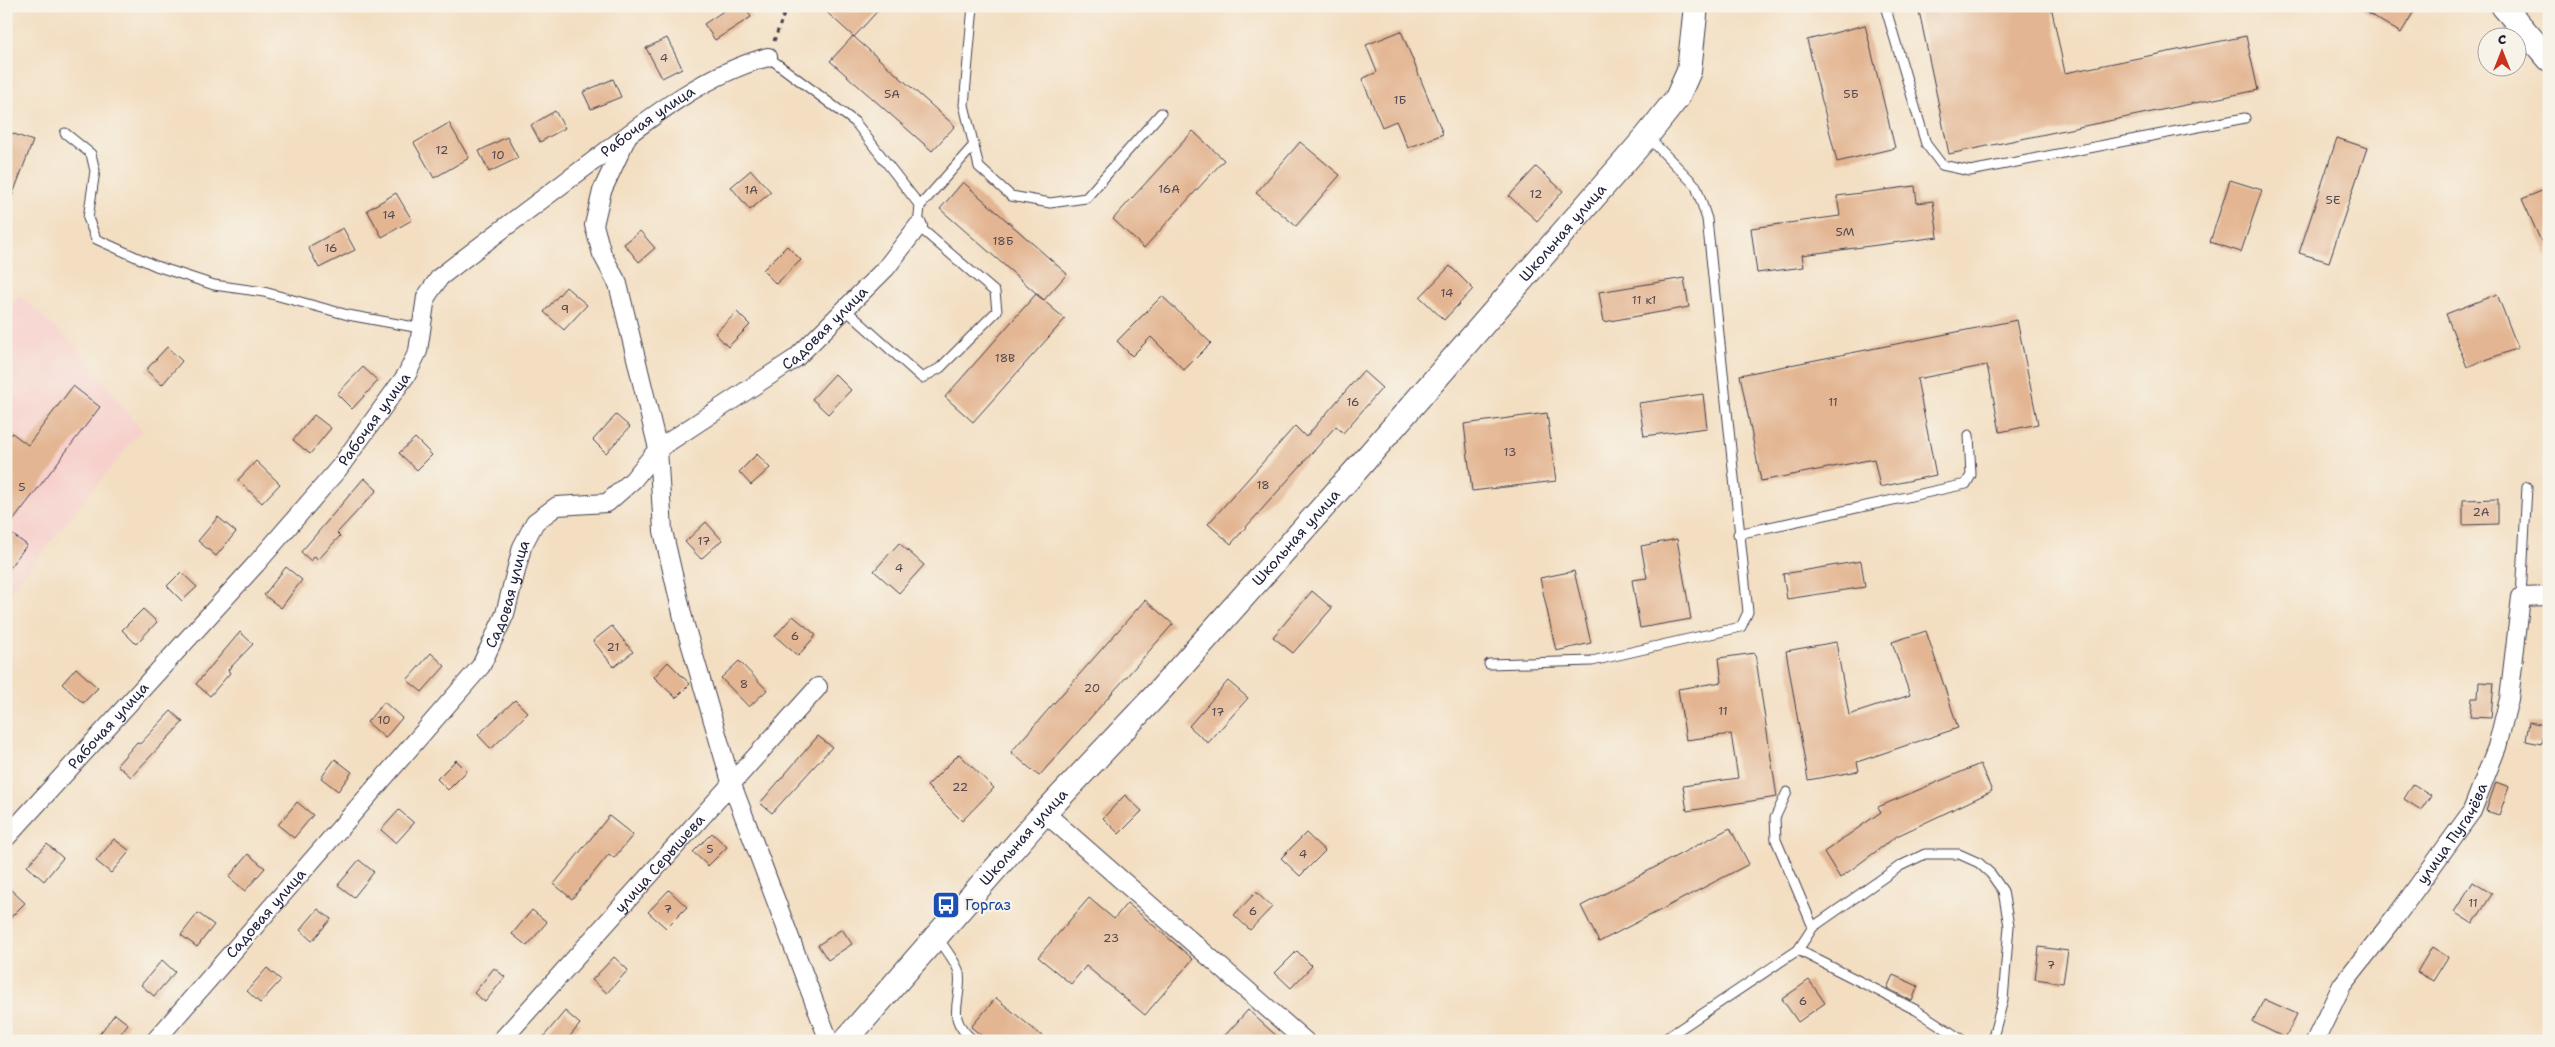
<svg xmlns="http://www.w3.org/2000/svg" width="2555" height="1047" viewBox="0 0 2555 1047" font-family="'Shantell Sans',sans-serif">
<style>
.built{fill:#f7d0cc}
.building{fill:#e3b592}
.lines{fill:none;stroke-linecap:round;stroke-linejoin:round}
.lane-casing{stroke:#413e4f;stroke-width:11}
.street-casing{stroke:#413e4f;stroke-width:20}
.secondary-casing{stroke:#413e4f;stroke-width:26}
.path{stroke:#413e4f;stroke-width:3;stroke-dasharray:4 4;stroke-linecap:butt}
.lane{stroke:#fff;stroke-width:9}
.street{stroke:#fff;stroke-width:18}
.secondary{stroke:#fff;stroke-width:24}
.labels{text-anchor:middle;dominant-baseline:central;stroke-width:4.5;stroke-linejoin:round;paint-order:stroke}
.number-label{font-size:12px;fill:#524751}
.street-label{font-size:15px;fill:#22223b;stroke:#f7f3e8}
.transit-label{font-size:15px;fill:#164399;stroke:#f7f3e8;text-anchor:start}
</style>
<rect width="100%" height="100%" fill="#f7f3e8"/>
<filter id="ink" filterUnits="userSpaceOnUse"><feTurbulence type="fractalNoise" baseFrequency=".02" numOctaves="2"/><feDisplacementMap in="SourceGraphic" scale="10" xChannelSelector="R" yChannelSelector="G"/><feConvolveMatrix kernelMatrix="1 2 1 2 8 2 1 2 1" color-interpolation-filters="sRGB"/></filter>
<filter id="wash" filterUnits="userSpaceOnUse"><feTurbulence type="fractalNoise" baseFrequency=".0096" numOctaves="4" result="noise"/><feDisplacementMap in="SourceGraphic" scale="20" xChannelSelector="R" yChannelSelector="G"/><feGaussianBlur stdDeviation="1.12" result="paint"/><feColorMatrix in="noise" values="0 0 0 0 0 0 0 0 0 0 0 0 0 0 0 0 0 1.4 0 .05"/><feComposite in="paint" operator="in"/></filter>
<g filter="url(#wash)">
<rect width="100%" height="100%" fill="#f3dec1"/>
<path class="built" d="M19 294 79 350 141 430 6 597V313Z"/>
<g id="blocks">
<path class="building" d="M731 6H744L751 17 715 40 704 24Z
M820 6H882L854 37Z
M1918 6H2051L2065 73 2246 36 2258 90 1949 154Z
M2356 6H2417L2401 33Z
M1865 25 1895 148 1837 162 1807 40Z
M1401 31 1443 134 1408 148 1396 121 1382 127 1362 79 1377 72 1366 45Z
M853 36 955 126 932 151 830 61Z
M667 38 682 68 662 78 646 48Z
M613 79 621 97 591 109 583 92Z
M555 111 565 128 540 142 531 125Z
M449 123 469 158 434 178 414 143Z
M6 131 33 141 8 207H6Z
M1193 131 1224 160 1144 248 1113 219Z
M507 137 518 158 489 172 479 151Z
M2337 138 2367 148 2329 262 2299 253Z
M1300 142 1340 175 1296 226 1256 193Z
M1536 167 1563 191 1537 221 1509 196Z
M751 170 771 192 750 210 731 187Z
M2230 180 2262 190 2241 252 2210 242Z
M963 182 1067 274 1044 300 940 209Z
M1915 186 1917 203 1933 201 1938 237 1802 255 1804 267 1757 273 1751 228 1840 216 1837 196Z
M2549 188V259L2522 199Z
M396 193 412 220 382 237 367 210Z
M343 228 355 250 319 268 308 247Z
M640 231 655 248 639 262 624 244Z
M787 246 801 260 776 284 763 270Z
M1450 266 1473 289 1444 320 1420 297Z
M1684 278 1689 307 1604 322 1599 292Z
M566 287 587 305 564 330 544 312Z
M1036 294 1065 319 973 422 945 397Z
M2497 294 2518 348 2467 367 2446 314Z
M1162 296 1211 343 1184 370 1151 337 1132 356 1117 341Z
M737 312 750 325 728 347 715 333Z
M2017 320 2038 424 2000 432 1987 365 1917 379 1936 475 1880 487 1874 459 1761 481 1740 375Z
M167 347 182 361 162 385 146 370Z
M363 367 378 381 352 409 337 394Z
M1363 371 1382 388 1343 433 1336 426 1231 544 1208 524 1295 426 1306 437Z
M835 374 851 390 828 414 812 399Z
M73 386 100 407 6 530 27 545 6 572V441L12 433 28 445Z
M1703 394 1707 428 1644 436 1639 403Z
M1547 413 1556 481 1472 491 1464 424Z
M314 415 331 428 310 454 293 440Z
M616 415 630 427 606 453 593 440Z
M415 438 432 455 417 470 399 453Z
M757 454 770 468 751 485 739 472Z
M256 461 280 484 262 503 238 480Z
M364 478 377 490 337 533 340 536 318 560 315 556 311 561 301 552Z
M2498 499V524L2463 525V500Z
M218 517 236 532 216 556 198 541Z
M706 522 722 540 701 559 685 542Z
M1677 539 1691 619 1640 628 1632 580 1647 578 1641 546Z
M899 543 924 565 899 593 874 571Z
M1861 561 1865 587 1787 599 1783 574Z
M286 567 302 580 281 608 264 595Z
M1574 571 1591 643 1556 651 1540 578Z
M181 572 197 587 182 601 167 586Z
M1312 591 1332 608 1293 653 1273 637Z
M1145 600 1173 624 1039 776 1011 752Z
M143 609 157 622 136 644 122 630Z
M793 616 816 635 798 656 775 636Z
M612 626 633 652 614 667 593 641Z
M1926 631 1958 728 1857 762 1859 771 1808 780 1786 651 1836 642 1849 715 1910 695 1892 642Z
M240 632 253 644 228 670 230 673 210 696 196 684Z
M431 653 445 666 422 692 407 680Z
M1755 653 1777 797 1687 811 1683 786 1738 778 1731 734 1686 740 1678 689 1722 682 1719 658Z
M739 661 767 690 749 707 721 678Z
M668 662 690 684 676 698 654 677Z
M76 668 98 688 83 703 62 684Z
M1228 681 1248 698 1208 743 1189 726Z
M2479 682 2494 683 2491 718 2470 717 2472 698H2478Z
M515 700 528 713 491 749 478 735Z
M384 702 402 718 385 738 367 722Z
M171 711 183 722 131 777 117 765 137 742 140 744Z
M2529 722 2545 725 2541 744 2526 741Z
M818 736 832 747 772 813 760 803Z
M959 754 994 788 962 821 927 786Z
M335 759 352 772 338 791 321 778Z
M456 760 467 771 448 790 437 779Z
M1980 764 1992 791 1897 836 1840 878 1824 852 1881 812 1878 807Z
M2496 782 2509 787 2499 815 2486 811Z
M2413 784 2431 795 2421 810 2404 799Z
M1125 795 1142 811 1119 834 1103 818Z
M297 802 313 815 294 838 278 825Z
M399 810 414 823 396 843 381 830Z
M609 816 633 835 614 858 609 854 572 899 554 884Z
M1730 828 1749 864 1599 942 1581 906Z
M712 833 727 847 708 866 693 852Z
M1306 833 1325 851 1300 876 1281 858Z
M114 839 130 851 111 873 96 861Z
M47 844 63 858 44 881 27 866Z
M248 854 265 868 245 891 229 877Z
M359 860 374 872 354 897 338 885Z
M2473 882 2492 894 2473 924 2454 912Z
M6 885 25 903 6 922Z
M669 890 687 907 666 928 648 912Z
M1256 892 1272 907 1250 930 1234 915Z
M1089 898 1114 919 1127 903 1193 959 1145 1015 1086 966 1071 984 1038 957Z
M318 909 331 919 312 941 300 930Z
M532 910 547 922 527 946 512 934Z
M198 913 214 925 197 947 181 935Z
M842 929 852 944 828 960 818 945Z
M2039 947 2068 951 2063 983 2035 979Z
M2432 947 2448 957 2433 981 2417 972Z
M1297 951 1312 966 1291 988 1275 973Z
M614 957 628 970 607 993 592 980Z
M162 960 175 972 154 996 141 985Z
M267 968 281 980 260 1003 247 991Z
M494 968 505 977 485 1002 474 993Z
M1893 975 1918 986 1912 1001 1887 988Z
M1809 980 1825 1003 1798 1022 1782 999Z
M996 998 1048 1041H988L971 1027Z
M2264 999 2297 1014 2285 1038 2253 1022Z
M1248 1010 1282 1041H1220Z
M565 1011 580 1024 566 1041H540Z
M115 1014 128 1024 115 1041H94Z"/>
</g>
</g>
<g filter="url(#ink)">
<use href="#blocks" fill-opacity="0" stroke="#413e4f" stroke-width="1"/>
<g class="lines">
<g class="lane-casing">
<path id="lane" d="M973 6 964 105 979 167 1011 196 1050 203 1086 198 1161 113
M1885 6 1926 144 1942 165 1970 171 2245 118
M768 57 855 122 920 206
M65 133 91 154 95 171 88 218 96 239 156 266 214 285 264 292 348 315 420 328
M846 310 922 378 940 368 997 311 995 292 918 226 920 206 974 145
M1738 534 1966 484 1971 475 1969 435
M2521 597 2527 487
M1489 664 1592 661 1741 627 1748 612 1707 219 1696 186 1647 136
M1787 792 1775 818 1776 840 1813 927
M937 936C942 945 958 964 959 973 963 1003 943 1016 974 1041
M1798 950 1916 1010 1964 1041
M1662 1041 1798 950 1813 927 1900 866 1925 854H1959L1979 863 1991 874 2003 891 2009 926 2003 1000 1992 1041"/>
</g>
<g class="street-casing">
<g id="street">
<path d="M627 137 602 191 594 225 602 254 618 284 658 449 663 531 684 622 731 782 829 1041"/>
<path d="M1045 813 1305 1041"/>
<path id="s1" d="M6 838 256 564 339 468 407 374 418 351 426 297 440 277C490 238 541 200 592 162 646 121 702 75 768 57"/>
<path id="s2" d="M155 1041 481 666 505 614 522 547 535 522 557 506 607 503 633 480 658 449 796 358 886 268 918 226"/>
<path id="s3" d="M501 1041 818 687"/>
<path id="s4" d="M2315 1041 2342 985 2394 919 2472 811 2497 747 2509 699 2521 597 2549 596"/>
</g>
</g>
<g class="secondary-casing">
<g id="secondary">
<path d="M2503 6 2549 59"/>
<path id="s5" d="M845 1041 1038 820 1155 696 1357 469 1647 136 1677 98 1689 71 1696 6"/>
</g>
</g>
<path class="path" d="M774 41 787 6"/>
<use href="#lane" class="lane"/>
<use href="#street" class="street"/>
<use href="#secondary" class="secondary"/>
</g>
</g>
<defs>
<g id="bus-square" transform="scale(1.4375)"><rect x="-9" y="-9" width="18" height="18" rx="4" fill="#1a4fb4" stroke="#f7f3e8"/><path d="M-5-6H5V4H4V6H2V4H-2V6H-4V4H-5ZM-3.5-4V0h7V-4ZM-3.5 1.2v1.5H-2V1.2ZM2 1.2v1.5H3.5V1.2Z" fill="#fff"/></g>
</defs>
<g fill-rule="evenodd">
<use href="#bus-square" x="946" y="905"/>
</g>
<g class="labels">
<g class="number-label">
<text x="664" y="58">4</text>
<text x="892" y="94">5А</text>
<text x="1851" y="94">5Б</text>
<text x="1400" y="100">1Б</text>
<text x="442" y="150">12</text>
<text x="498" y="155">10</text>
<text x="1169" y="189">16А</text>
<text x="751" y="190">1А</text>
<text x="1536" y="194">12</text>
<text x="2333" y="200">5Е</text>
<text x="389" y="215">14</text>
<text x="1845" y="232">5М</text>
<text x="1003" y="241">18Б</text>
<text x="331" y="248">16</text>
<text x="1447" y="293">14</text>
<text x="1644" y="300">11 к1</text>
<text x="565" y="309">9</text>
<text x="1005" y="358">18В</text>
<text x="1353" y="402">16</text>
<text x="1833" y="402">11</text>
<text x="1510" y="452">13</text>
<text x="1263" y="485">18</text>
<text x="22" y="487">5</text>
<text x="2481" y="512">2А</text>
<text x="704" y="541">17</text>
<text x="899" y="568">4</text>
<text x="795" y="636">6</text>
<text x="613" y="647">21</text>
<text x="744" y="684">8</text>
<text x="1092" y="688">20</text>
<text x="1723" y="711">11</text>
<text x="1218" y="712">17</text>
<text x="384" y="720">10</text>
<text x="960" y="787">22</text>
<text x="710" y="849">5</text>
<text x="1303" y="854">4</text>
<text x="2473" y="903">11</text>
<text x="668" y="909">7</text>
<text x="1253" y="911">6</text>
<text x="1111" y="938">23</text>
<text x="2051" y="965">7</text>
<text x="1803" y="1001">6</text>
</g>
<g class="street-label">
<text stroke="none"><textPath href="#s1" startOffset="978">Рабочая улица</textPath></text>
<text stroke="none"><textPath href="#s5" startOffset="1081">Школьная улица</textPath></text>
<text stroke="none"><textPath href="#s2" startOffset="1010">Садовая улица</textPath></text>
<text stroke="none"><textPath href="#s1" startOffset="558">Рабочая улица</textPath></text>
<text stroke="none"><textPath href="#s5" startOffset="676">Школьная улица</textPath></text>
<text stroke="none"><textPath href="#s2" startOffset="574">Садовая улица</textPath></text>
<text stroke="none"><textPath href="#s1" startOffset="152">Рабочая улица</textPath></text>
<text stroke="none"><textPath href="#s4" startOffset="250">улица Пугачёва</textPath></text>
<text stroke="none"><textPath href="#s5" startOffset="271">Школьная улица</textPath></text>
<text stroke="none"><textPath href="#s3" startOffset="238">улица Серышева</textPath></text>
<text stroke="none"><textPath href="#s2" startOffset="169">Садовая улица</textPath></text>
</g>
<g class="transit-label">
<text x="965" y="905">Горгаз</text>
</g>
</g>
<rect width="2555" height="1047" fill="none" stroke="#f7f3e8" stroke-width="25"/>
<g transform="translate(2502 52)"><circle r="24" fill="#f7f3e8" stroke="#a29fa3"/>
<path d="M0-4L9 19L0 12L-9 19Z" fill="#c8321e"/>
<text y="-8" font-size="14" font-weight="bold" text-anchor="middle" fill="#22223b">С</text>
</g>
</svg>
